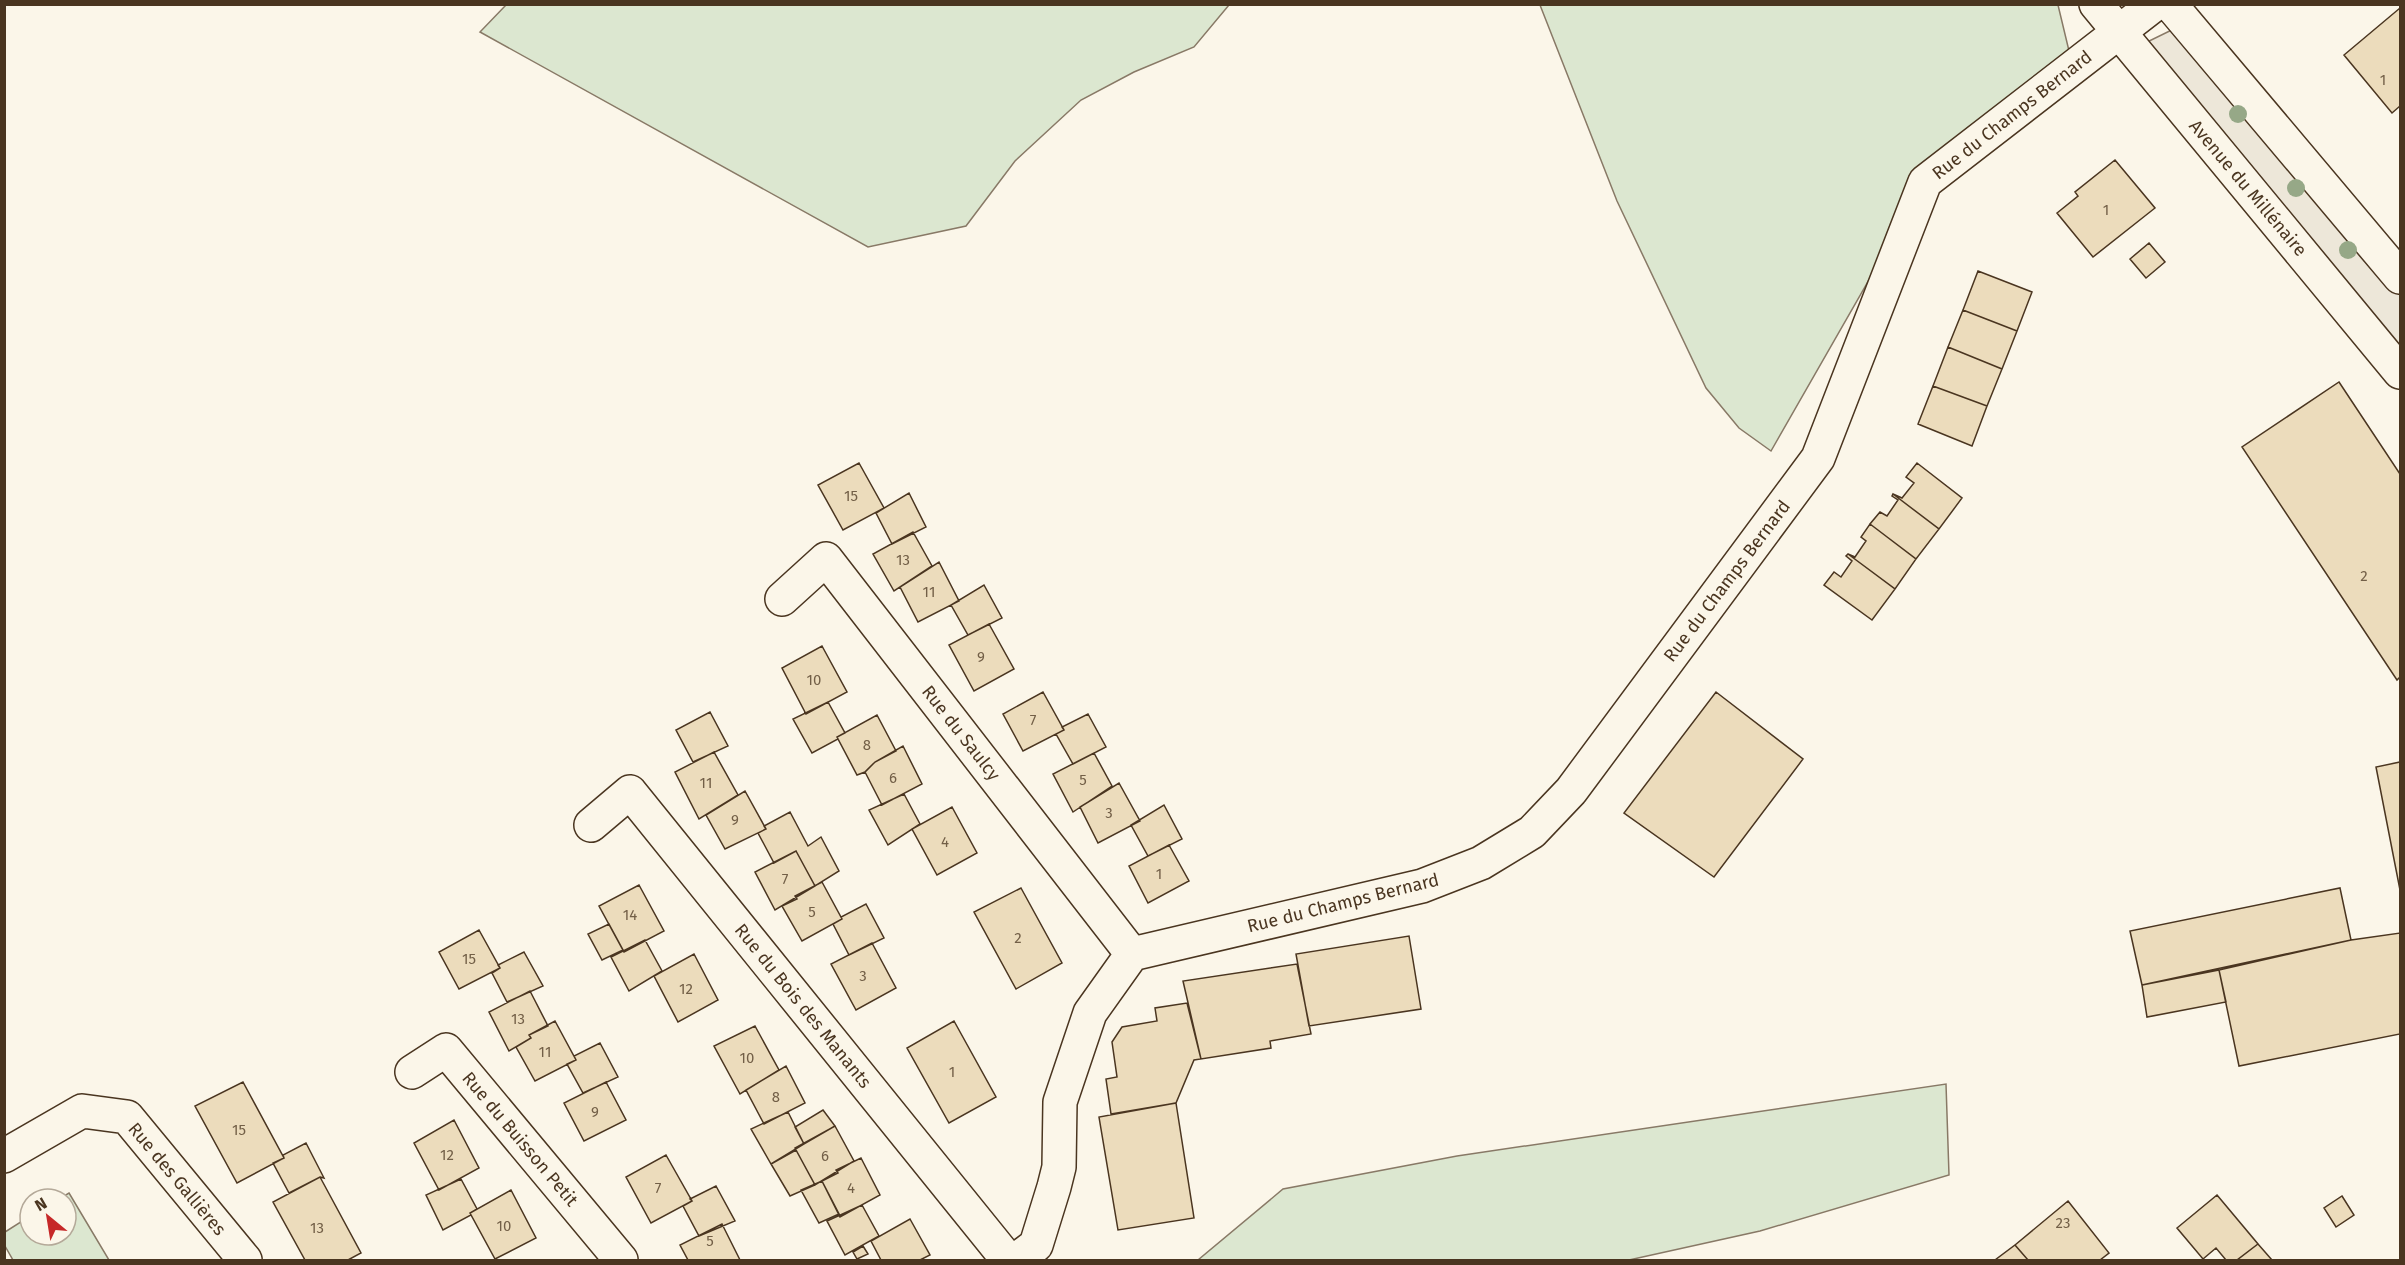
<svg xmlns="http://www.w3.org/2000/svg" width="2405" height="1265" viewBox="0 0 2405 1265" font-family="'Fira Sans',sans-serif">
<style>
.green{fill:#dce7d0;stroke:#887966;stroke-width:1.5}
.parking{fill:#ede7d9;stroke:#887966;stroke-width:1.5}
.building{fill:#ecdcbc;stroke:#4a3520;stroke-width:1.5}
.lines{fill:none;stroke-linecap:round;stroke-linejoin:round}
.minor-casing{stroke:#4a3520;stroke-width:36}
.minor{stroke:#fbf6e9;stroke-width:33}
.tree{fill:#96a887}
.labels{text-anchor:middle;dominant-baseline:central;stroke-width:4.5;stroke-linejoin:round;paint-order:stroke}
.number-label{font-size:15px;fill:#725f47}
.street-label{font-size:18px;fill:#4a3520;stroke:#fbf6e9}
</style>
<rect width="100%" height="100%" fill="#fbf6e9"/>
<path class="green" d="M506 5V4L1229 5 1194 47 1134 72 1081 100 1015 161 966 226 868 247 480 32Z
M1540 5H2058L2070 55 1925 182 1771 451 1739 428 1706 388 1617 201Z
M1946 1084 1949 1175 1760 1231 1629 1260H1198L1283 1189 1457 1156Z
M69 1193 109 1260H13L5 1246V1232L30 1216V1235H66V1199H59Z"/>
<path class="parking" d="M2186 23 2400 276V347L2143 44Z"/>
<path class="building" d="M2400 8V106L2392 113 2344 55Z
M2115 160 2155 208 2093 257 2057 213 2078 196 2075 192Z
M2149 243 2165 262 2146 278 2130 259Z
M1978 271 2032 292 2017 331 1963 310Z
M1963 310 2017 331 2002 369 1948 347Z
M1948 347 2002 369 1987 406 1933 386Z
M2339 382 2400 474V677L2397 680 2242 447Z
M1933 386 1987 406 1972 446 1918 424Z
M859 463 884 508 843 530 818 485Z
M1917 463 1962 498 1939 529 1893 494 1902 498 1914 483 1906 477Z
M909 493 926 527 892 544 876 513Z
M1893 494 1939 529 1916 559 1870 524 1880 512 1887 516 1898 500 1892 496Z
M1870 524 1916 559 1895 589 1848 554 1855 557 1866 541 1861 537Z
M913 532 932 566 894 591 873 554Z
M1848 554 1895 589 1872 620 1824 585 1834 572 1841 577 1852 561 1846 556Z
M939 562 959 601 918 622 900 587Z
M984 585 1002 618 968 635 951 605Z
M989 624 1014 669 974 691 949 645Z
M822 646 847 692 806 714 782 668Z
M1043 692 1064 730 1023 751 1003 714Z
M1716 692 1803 759 1714 877 1624 813Z
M828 702 845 733 837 737 838 739 812 753 793 719Z
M710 712 728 746 693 762 676 730Z
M1088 714 1106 747 1073 764 1056 734 1064 730 1062 727Z
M877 715 896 751 875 762 865 772 857 775 837 737Z
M903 746 922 784 882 805 865 772 875 762Z
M714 752 738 795 699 819 675 772Z
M1094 753 1112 786 1073 812 1053 774Z
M2400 762V890L2376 767Z
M1119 783 1140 821 1098 843 1080 807Z
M745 791 766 829 725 849 706 815Z
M904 794 920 824 888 845 869 810Z
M1164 805 1182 839 1148 856 1131 825Z
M952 807 977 853 937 875 912 829Z
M790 812 808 846 821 837 839 871 815 886 796 851 774 863 758 833 766 829 764 826Z
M1169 845 1189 881 1148 903 1129 866Z
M796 851 815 886 775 910 755 872Z
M822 882 842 919 802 941 782 906 797 899 795 896Z
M639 885 664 931 624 952 599 906Z
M1021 888 1062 963 1016 989 974 912Z
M2340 888 2351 940 2142 985 2130 931Z
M866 904 884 938 849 955 833 924 842 919 841 917Z
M609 924 623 950 602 960 588 934Z
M479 930 500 968 459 989 439 952Z
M2400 933V1034L2239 1066 2219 970 2351 940Z
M1409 936 1421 1009 1309 1026 1296 954Z
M645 940 662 971 629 991 611 957Z
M872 943 896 988 856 1010 831 964Z
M524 952 543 986 507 1002 492 973 500 968 498 965Z
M694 954 718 1000 678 1022 654 976Z
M1297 964 1311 1034 1270 1041 1271 1048 1201 1059 1183 981Z
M2219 970 2226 1002 2147 1017 2142 985Z
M530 991 548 1026 529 1035 531 1038 509 1051 489 1012Z
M1187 1003 1201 1059 1194 1060 1176 1103 1111 1114 1106 1079 1117 1077 1112 1042 1122 1027 1157 1021 1155 1008Z
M555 1021 576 1060 535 1081 516 1047 531 1038 529 1035Z
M954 1021 996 1097 949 1123 907 1048Z
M755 1026 779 1070 740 1094 714 1046Z
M600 1043 618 1077 583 1093 567 1064 576 1060 574 1056Z
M786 1066 805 1103 764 1124 746 1090Z
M243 1082 284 1158 237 1183 195 1106Z
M606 1082 626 1120 584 1141 564 1103Z
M1176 1103 1194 1218 1118 1230 1099 1117Z
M823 1110 835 1126 804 1144 795 1127Z
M788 1112 804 1144 771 1164 751 1129Z
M454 1120 479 1168 439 1190 414 1143Z
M835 1126 854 1161 815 1185 795 1148Z
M306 1143 324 1178 320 1177 289 1193 273 1163 284 1158 283 1155Z
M796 1150 815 1185 790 1196 771 1164Z
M666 1155 692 1201 651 1223 626 1177Z
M861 1158 880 1195 840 1217 822 1181 838 1173 836 1170Z
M320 1177 361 1253 348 1260H305L273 1202Z
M461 1179 477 1209 470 1213 471 1215 443 1230 426 1195Z
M822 1181 839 1214 819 1223 801 1190Z
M716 1186 735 1221 699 1236 683 1206 692 1201 690 1199Z
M511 1190 536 1238 495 1259 470 1213Z
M2217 1195 2258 1244 2237 1260H2226L2216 1248 2203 1259 2177 1228Z
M2342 1196 2354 1215 2336 1227 2324 1208Z
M2068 1201 2109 1253 2100 1260H2028L2015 1245Z
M862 1205 879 1236 845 1255 827 1221Z
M910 1219 930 1255 920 1260H881L871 1241Z
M722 1224 740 1260H688L680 1245Z
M2258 1244 2272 1260H2237Z
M2015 1245 2028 1260H1995Z
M863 1246 868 1254 857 1259 853 1252Z"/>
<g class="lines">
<g class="minor-casing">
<path id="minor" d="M2096 4 2400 372
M2170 4 2400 277
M782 599 826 559 1132 954
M591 825 630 792 1008 1260
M1132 954 1422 886 1481 863 1532 832 1571 791 1818 458 1925 182 2155 4
M412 1072 446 1050 621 1260
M4 1156 82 1111 127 1117 245 1260
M1016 1260 1036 1245 1054 1187 1059 1167 1060 1102 1090 1013 1132 954"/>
</g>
<use href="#minor" class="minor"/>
</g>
<g class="tree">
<circle cx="2238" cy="114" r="9"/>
<circle cx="2296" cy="188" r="9"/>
<circle cx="2348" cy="250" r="9"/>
</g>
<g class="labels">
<g class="number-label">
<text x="2383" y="80">1</text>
<text x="2106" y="210">1</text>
<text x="851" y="496">15</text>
<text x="903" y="560">13</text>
<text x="2364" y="576">2</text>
<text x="929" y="592">11</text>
<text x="981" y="657">9</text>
<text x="814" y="680">10</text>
<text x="1033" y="720">7</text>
<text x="867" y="745">8</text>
<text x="893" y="778">6</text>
<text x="1083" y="780">5</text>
<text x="706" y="783">11</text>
<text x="1109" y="813">3</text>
<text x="735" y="820">9</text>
<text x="945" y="842">4</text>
<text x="1159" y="874">1</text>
<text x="785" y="879">7</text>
<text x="812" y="912">5</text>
<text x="630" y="915">14</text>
<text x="1018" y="938">2</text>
<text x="469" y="959">15</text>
<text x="863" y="976">3</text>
<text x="686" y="989">12</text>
<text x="518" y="1019">13</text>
<text x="545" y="1052">11</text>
<text x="747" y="1058">10</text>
<text x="952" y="1072">1</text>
<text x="776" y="1097">8</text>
<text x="595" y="1112">9</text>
<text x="239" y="1130">15</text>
<text x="447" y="1155">12</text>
<text x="825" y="1156">6</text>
<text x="658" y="1188">7</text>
<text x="851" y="1188">4</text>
<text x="2063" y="1223">23</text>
<text x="504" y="1226">10</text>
<text x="317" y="1228">13</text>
<text x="710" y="1241">5</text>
</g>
<g class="street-label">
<text transform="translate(2012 115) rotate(-38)">Rue du Champs Bernard</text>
<text transform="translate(2248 188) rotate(50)">Avenue du Millénaire</text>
<text transform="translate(1727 581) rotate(-53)">Rue du Champs Bernard</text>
<text transform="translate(961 733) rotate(52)">Rue du Saulcy</text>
<text transform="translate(1343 903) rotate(-14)">Rue du Champs Bernard</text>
<text transform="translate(803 1006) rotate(51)">Rue du Bois des Manants</text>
<text transform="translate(520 1139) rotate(50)">Rue du Buisson Petit</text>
<text transform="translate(177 1179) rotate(50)">Rue des Gallières</text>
</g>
</g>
<rect width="2405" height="1265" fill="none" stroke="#4a3520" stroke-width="12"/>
<g transform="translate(48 1217) rotate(330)"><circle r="28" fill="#fbf6e9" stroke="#b4a999" stroke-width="1.5"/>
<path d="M0-4.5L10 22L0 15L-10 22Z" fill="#c62828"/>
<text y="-9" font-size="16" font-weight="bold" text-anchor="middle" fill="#4a3520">N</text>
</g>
</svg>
